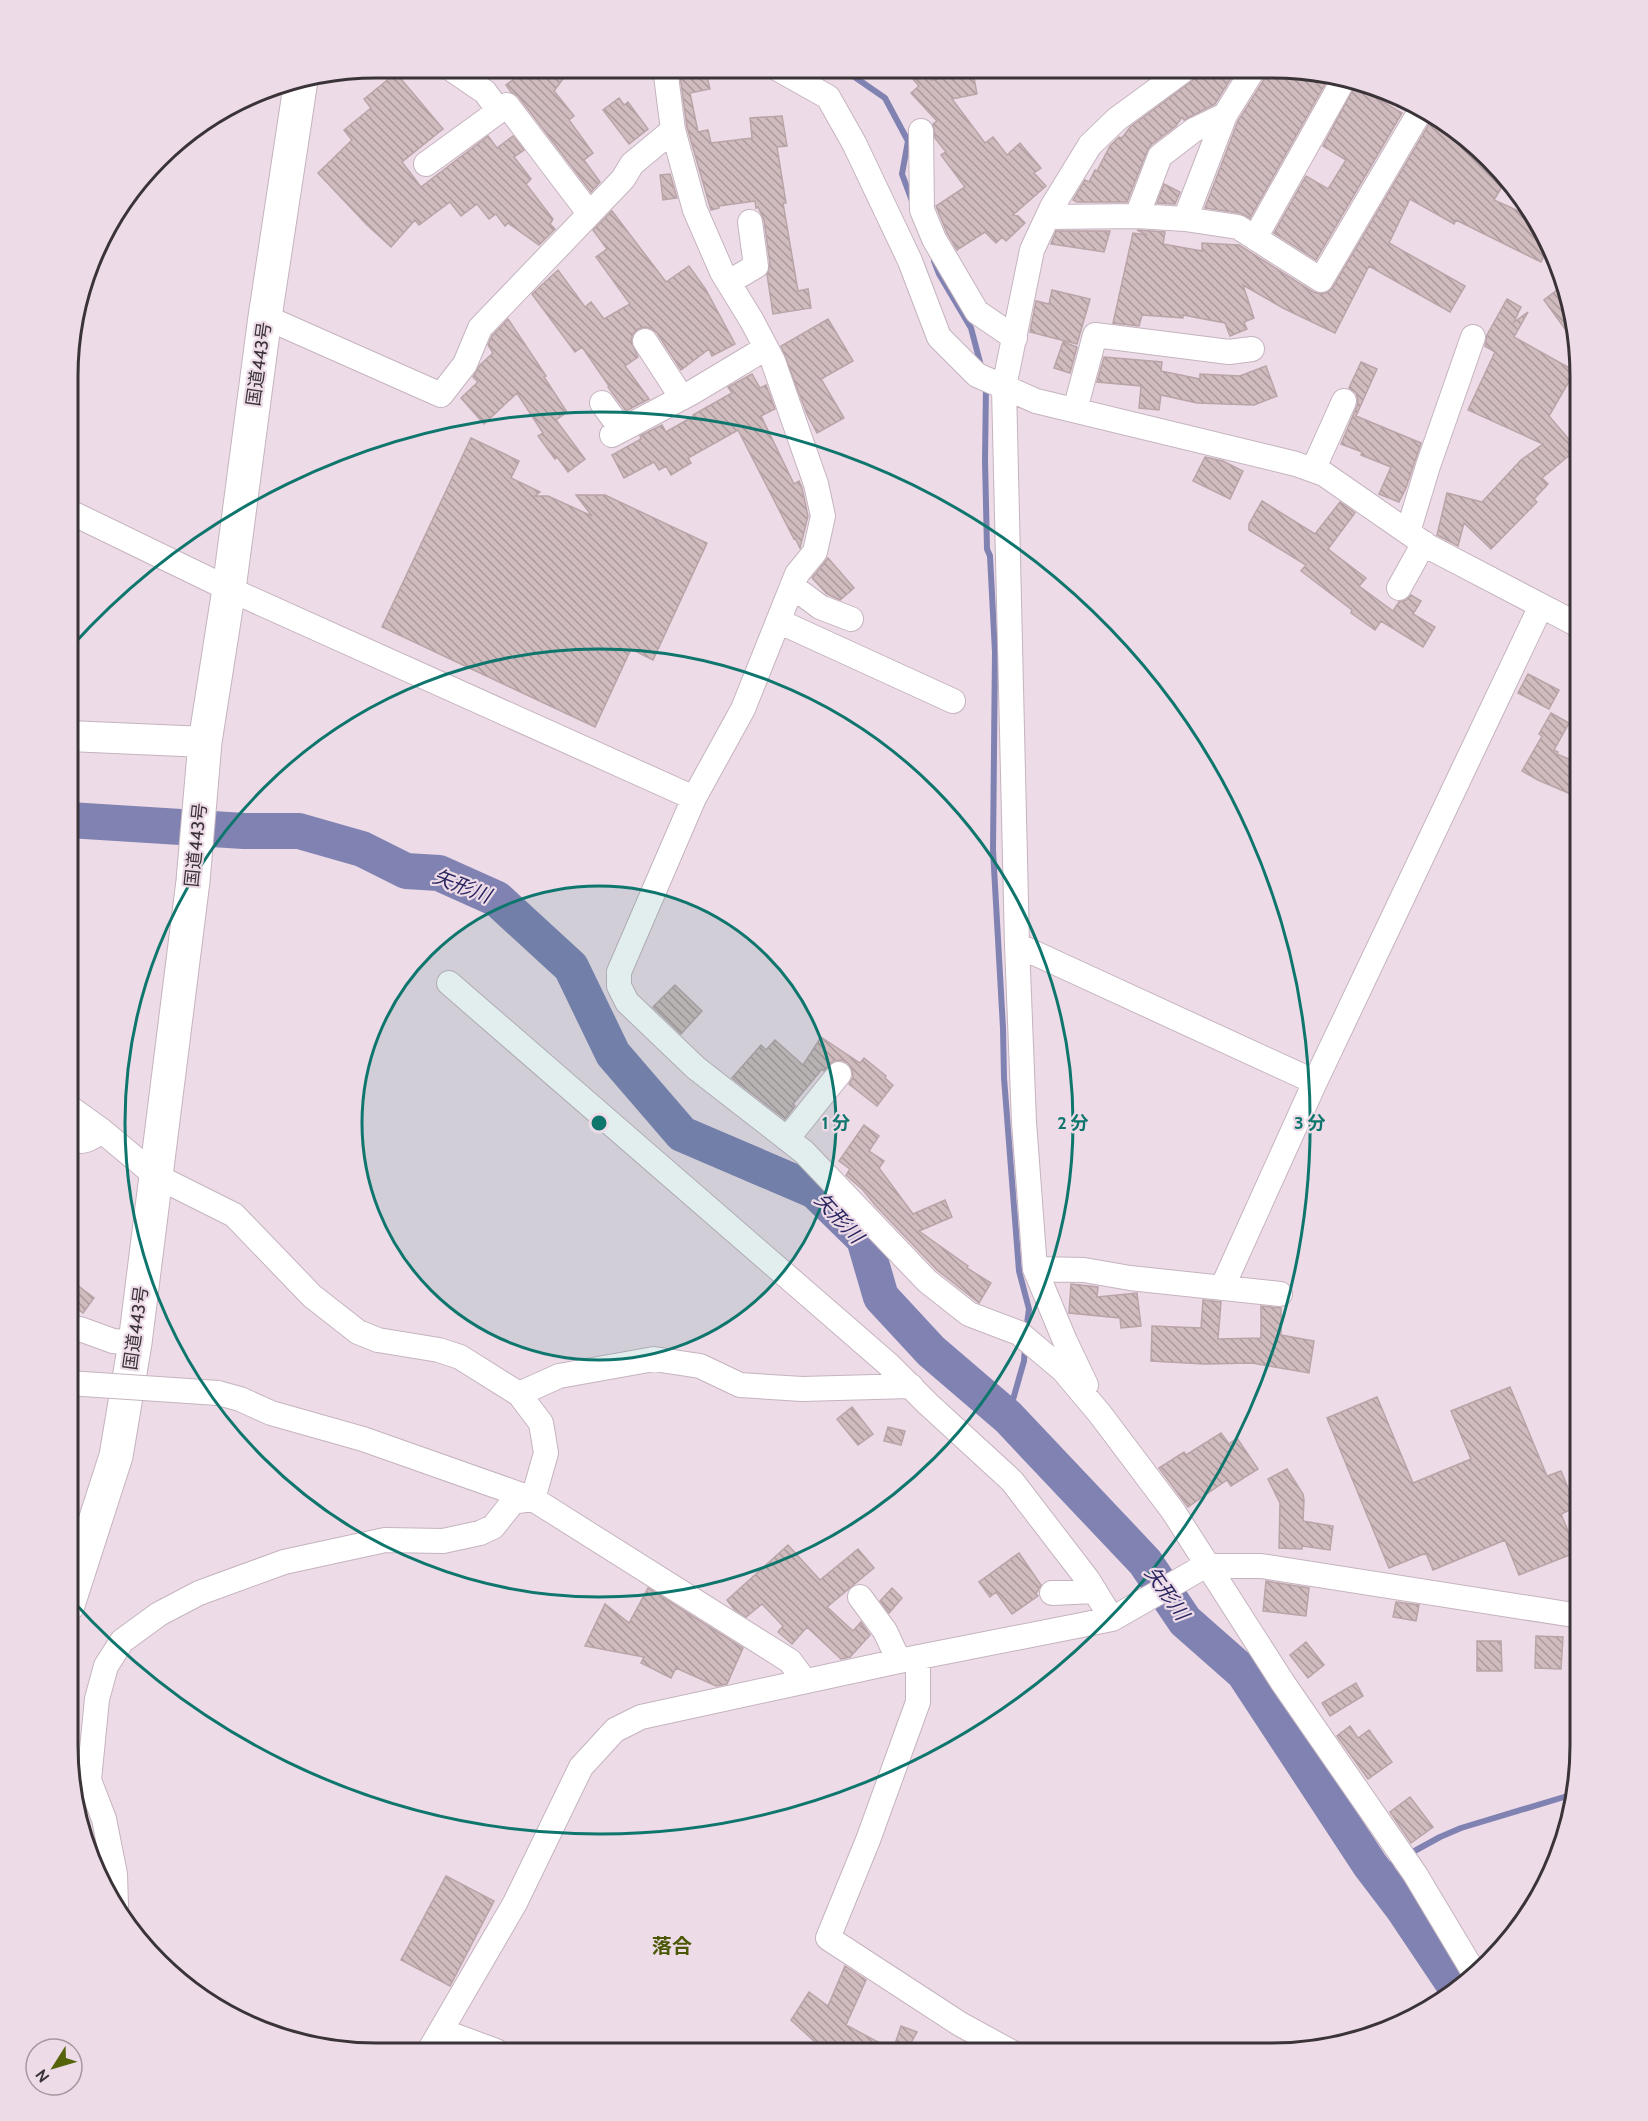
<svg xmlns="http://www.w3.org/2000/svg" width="1648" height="2121" viewBox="0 0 1648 2121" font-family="Cabin,'Noto Sans JP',sans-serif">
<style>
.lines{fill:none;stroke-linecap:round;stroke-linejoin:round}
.stream{stroke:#8082b2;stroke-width:6}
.river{stroke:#8082b2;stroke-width:36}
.building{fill:url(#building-back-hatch);stroke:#b9a4a8;stroke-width:1.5}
.minor-casing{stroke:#c5b4bf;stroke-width:26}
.major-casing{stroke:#c5b4bf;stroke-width:32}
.highway-casing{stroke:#c5b4bf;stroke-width:35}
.minor{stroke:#fff;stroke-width:24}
.major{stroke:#fff;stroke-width:30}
.highway{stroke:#fff;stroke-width:33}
.minor-bridge-casing{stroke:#c5b4bf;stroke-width:26;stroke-linecap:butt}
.minor-bridge{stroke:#fff;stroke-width:24}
.ring{fill:none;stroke:#0f766e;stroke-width:3}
.labels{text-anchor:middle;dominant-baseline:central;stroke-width:4.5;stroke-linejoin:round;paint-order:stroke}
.street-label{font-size:18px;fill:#3a3338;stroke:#eddbe7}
.water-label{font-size:20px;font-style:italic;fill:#2a2660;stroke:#eddbe7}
.neighbourhood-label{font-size:20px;font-weight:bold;fill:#4a5704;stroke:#eddbe7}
.rim{fill:none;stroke:#3a3338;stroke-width:3}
.centre{fill:#0f766e;stroke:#eddbe7;stroke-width:3}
.ring-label{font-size:18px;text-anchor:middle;font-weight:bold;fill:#0f766e;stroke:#eddbe7;stroke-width:4.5;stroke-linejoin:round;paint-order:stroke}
</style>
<defs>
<pattern id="building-back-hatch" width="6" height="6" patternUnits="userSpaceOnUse" patternTransform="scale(1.5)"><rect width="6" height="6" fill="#d0bbbe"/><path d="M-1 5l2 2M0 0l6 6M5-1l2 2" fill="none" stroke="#aa999b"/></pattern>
</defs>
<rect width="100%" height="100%" fill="#eddbe7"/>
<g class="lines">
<path class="stream" d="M843 69 885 98 908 141 902 174 912 201
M934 261 939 274 971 328 981 366
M986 385 985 460 987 549 990 556 995 652 993 850 1003 1028 1004 1078 1019 1271 1029 1309 1026 1331
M1008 1417 1024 1361 1025 1347
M1409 1854 1440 1837 1461 1828 1574 1794
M1370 1865 1389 1866 1400 1859"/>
<path class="river" d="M69 820 244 831H299L362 849 406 871 439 873 497 899 571 967 613 1054 682 1134 815 1191 864 1239 881 1297 931 1351 1008 1417 1145 1562 1185 1621 1244 1673 1370 1865 1402 1907 1457 1989"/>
</g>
<path class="building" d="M529 68H571L554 91 574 116 569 120 593 153 584 160 600 182 591 192 518 96 511 92 506 85Z
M679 68H705L710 89 690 93 698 132 708 130 711 143 752 138 750 118 782 116 787 146 777 147 786 203H783L798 291 808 289 811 308 773 314 767 274 770 264 764 220 758 207 756 208 755 201 719 206V208L711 210 687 127Z
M904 69H944L932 80 973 72 977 94 952 99 985 143 993 137 1007 155 1020 143 1041 168 1034 173 1046 186 1013 215 1018 216 1025 223 1006 241 1002 237 996 243 985 232 957 250 947 233 936 206 965 187 941 155 946 152 935 138 933 124 937 121 911 93 919 86Z
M1203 70H1236L1215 104 1184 120 1182 117 1176 126 1151 145 1147 151 1127 202H1077L1073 200 1085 180 1089 182 1095 170 1097 171 1110 146 1119 137 1122 138 1130 127 1192 81 1198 73Z
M1267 70H1312L1330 75 1250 218 1240 213 1205 208 1238 121 1265 78Z
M396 73 443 129 402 162 421 187 488 136 497 148 513 136 524 150 514 157 531 179 526 184 553 219 550 224 555 229 539 245 508 223 505 226 496 214 489 219 477 204 461 216 450 202 419 225 415 220 391 247 367 225 318 173 352 140 344 130 371 108 364 99Z
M1357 82 1386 90 1380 100 1402 113 1316 260 1274 233 1306 176 1328 189 1346 160 1323 146Z
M619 98 624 105 628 102 648 129 629 144 603 110Z
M1432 119 1477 153 1479 151 1504 172 1507 178 1494 200 1534 218 1550 243 1541 262 1456 220 1454 224 1410 199 1389 243 1465 286 1450 312 1369 266 1335 333 1283 308 1243 285 1254 318 1244 322 1247 329 1230 336 1225 323 1183 315V318L1142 315 1139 326 1113 323 1133 233 1147 235 1137 230 1165 232 1163 244 1202 251V243L1239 245 1313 292 1321 294 1328 292 1333 287Z
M670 174 677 198 663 200 660 175Z
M1164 184 1180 192 1175 204 1157 203Z
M612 211 666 282 689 266 706 290 735 344 712 356 709 349 681 370 657 333 652 329 645 327 638 329 633 334 631 341 638 357 625 366 649 399 626 411 608 387 609 386 582 347 575 352 532 294 558 270 585 307 591 302 604 319 630 304 596 257 607 249 593 230Z
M1056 231H1110L1104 252 1051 244Z
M1565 284 1570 297 1576 344 1544 300Z
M1052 290 1090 299 1077 344 1030 332 1036 301 1049 304Z
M1507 299 1521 307 1514 322 1528 312 1514 337 1575 371 1549 416 1577 449 1542 478 1548 484 1534 499 1537 502 1491 549 1464 523 1458 546 1437 535 1447 493 1482 502 1521 460 1543 444 1468 410 1495 352 1485 346 1487 335Z
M508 319 546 376 544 377 567 412 556 420 585 459 568 472 557 457 555 459 538 436 543 433 517 393 484 424 461 398 478 382 473 377 480 365 493 353 488 345 492 336Z
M828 319 853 361 821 379 844 418 817 433 807 414 781 346Z
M1063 342 1077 347 1070 373 1054 368Z
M1104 357 1162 362 1161 371 1200 379V374L1240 376 1266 366 1277 396 1254 405 1197 403 1161 395 1159 410 1139 408 1141 386 1097 382Z
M1361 362 1377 369 1356 416 1421 443 1406 488 1399 502 1379 494 1391 467 1361 455 1362 452 1341 444 1357 406 1358 400 1356 393 1349 388Z
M752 374 760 388 766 385 775 409 761 416 794 484 799 481 802 488 808 516 800 548 795 538 794 539 738 430 688 458 691 463 671 475 666 466 659 470 654 462 624 478 612 455 641 439 640 436 662 425 666 432 694 416 693 415 732 393 728 387Z
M471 438 519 461 511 478 540 492 535 496H548L592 516 576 495H605L707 543 653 660 631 649 595 727 382 627Z
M1205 457 1223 461 1243 471 1230 499 1193 481Z
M1262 501 1315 534 1340 502 1355 513 1328 549 1366 578 1359 586 1393 611 1399 602 1406 600 1411 595 1421 601 1413 614 1435 627 1423 647 1381 621 1375 630 1351 613 1352 610 1301 571 1306 565 1249 530V524Z
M828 558 854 588 840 600 827 594 812 578Z
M1528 674 1559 690 1549 709 1518 693Z
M1551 713 1569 723 1554 750 1558 752 1557 754 1580 764V798L1538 780 1522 771 1542 736 1539 734Z
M675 985 702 1011 681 1034 653 1007Z
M821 1037 860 1063 864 1058 886 1076 885 1078 893 1085 877 1106 849 1084 853 1077 852 1069 848 1063 842 1060 833 1061 824 1071 822 1069 793 1104 795 1106 785 1119 732 1078 761 1045 766 1050 775 1040 803 1065Z
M864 1125 879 1136 869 1151 884 1161 879 1168 913 1214 945 1200 952 1217 919 1231 968 1266 967 1268 991 1283 979 1303 937 1270 875 1205 863 1190 846 1175 850 1169 839 1161Z
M68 1278 94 1298 83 1313 68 1302Z
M1071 1284 1098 1287 1097 1297 1137 1293 1141 1326 1121 1328 1120 1318 1069 1313Z
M1203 1300 1221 1302 1218 1339 1261 1338V1306L1281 1308V1335L1314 1341 1309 1373 1252 1363 1205 1364 1151 1361 1152 1326 1201 1328Z
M1510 1387 1547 1476 1561 1471 1576 1507 1561 1514 1577 1552 1519 1575 1505 1540 1433 1570 1426 1553 1389 1568 1327 1418 1377 1397 1413 1483 1471 1459 1451 1411Z
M852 1407 873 1434 858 1445 837 1419Z
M888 1427 905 1431 901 1445 884 1441Z
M1221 1433 1229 1444 1237 1438 1258 1469 1231 1486 1227 1480 1188 1507 1159 1468 1184 1452 1186 1455Z
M1287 1469 1303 1494 1304 1500 1303 1521 1333 1526 1330 1550 1302 1546V1549L1279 1548 1280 1503 1268 1479Z
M788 1545 820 1580 858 1549 874 1568 827 1607 853 1631 861 1622 870 1635 850 1657 841 1659 807 1627 792 1644 778 1632 783 1626 762 1604 746 1617 734 1609 727 1600Z
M1019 1553 1041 1585 1036 1594 1038 1596 1012 1614 996 1592 990 1597 979 1582Z
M1266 1581 1309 1588 1306 1616 1263 1611Z
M648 1588 743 1648 727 1684 716 1686 676 1668 671 1678 641 1663 644 1657 585 1646 605 1604 629 1623Z
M892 1588 902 1598 889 1613 880 1601Z
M1396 1602 1419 1605 1416 1621 1393 1617Z
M1536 1636 1563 1637 1561 1669 1535 1668Z
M1477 1641H1501L1502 1671H1477Z
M1306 1642 1324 1665 1308 1678 1290 1655Z
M1356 1683 1363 1696 1330 1716 1322 1703Z
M1350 1726 1358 1738 1369 1730 1392 1762 1368 1779 1337 1736Z
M1410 1797 1433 1827 1411 1843 1390 1812Z
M446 1876 494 1901 450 1986 401 1960Z
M845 1966 866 1980 846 2025 893 2050 901 2026 917 2032 906 2052H826L791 2020 809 1992 828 2006Z"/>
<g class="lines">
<g class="minor-casing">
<path id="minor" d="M450 68 485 92 499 111
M665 68 673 130 695 210 722 272 752 321 773 361 816 484 823 516 815 552 797 574 743 709 694 798 619 972V986L627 1002 696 1068 804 1152 927 1281 969 1314 1019 1333 1063 1370 1100 1414 1173 1511 1283 1683 1415 1874 1476 1976
M778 69 828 97 854 143 910 261 939 337 977 375 1036 401 1296 464 1324 474 1429 547 1580 626
M921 131 922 210 934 239 977 312 1015 338
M426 164 507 105 589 213
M1137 216 1185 219 1225 115
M1048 217 1137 216 1160 156 1194 130 1225 115 1253 70
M1185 219 1238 227 1321 280 1422 108
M1255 238 1344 79
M729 282 756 266 750 222
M265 317 441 395 465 364 480 328 623 179 632 164 673 130
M645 341 682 398
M602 403 621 429
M1075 410 1095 335 1229 352 1252 349
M612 435 691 393 766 348
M1313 470 1344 401
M70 512 229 589 694 798
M1408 532 1428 466 1473 337
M792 586 820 607 851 619
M1399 588 1424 543
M778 621 953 701
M1017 945 1315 1082 1541 606
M449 983 888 1364 928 1404 1012 1481 1088 1580 1112 1619
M69 1107 101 1130 156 1176 234 1215 312 1296 358 1332 378 1340 439 1350 460 1357 519 1394 541 1423 546 1453 533 1499
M69 1138C81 1145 92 1139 101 1130
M787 1139 839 1074
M1035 1269 1084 1270 1130 1278 1280 1294
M1222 1288 1315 1082
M68 1330 80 1329 113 1341 135 1343
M1086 1385 1065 1341 1035 1269 1024 1122 1017 945 1004 387 1032 250 1052 207 1090 145 1117 119 1184 70
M218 1393 240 1399 271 1413 363 1439 533 1499 790 1661 805 1681
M519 1394 559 1376 654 1359 700 1366 740 1385 802 1389 911 1386
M1052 1593 1095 1591
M860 1597 885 1631 899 1661
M918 1657V1702L868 1840 828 1938 960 2024 1013 2053
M116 1906 115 1874 104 1819 89 1780 97 1699 106 1666 122 1641 159 1614 199 1593 284 1562 385 1540 443 1541 480 1533 493 1527 513 1502 533 1499
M442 2031 496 2051
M429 2051 515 1903 581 1767 615 1730 641 1717 899 1661 1112 1619 1196 1571 1207 1566H1261L1580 1616"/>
</g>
<g class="major-casing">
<path id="major" d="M69 736 205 742"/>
</g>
<g class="highway-casing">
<path id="highway" d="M68 1605 116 1456 135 1343 193 881 205 742 229 589 265 317 301 80"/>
</g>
<use href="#minor" class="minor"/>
<use href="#major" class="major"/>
<use href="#highway" class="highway"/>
<g class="minor-bridge-casing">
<path id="minor-bridge" d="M68 1383 218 1393"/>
</g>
<use href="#minor-bridge" class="minor-bridge"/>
</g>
<circle cx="599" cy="1123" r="237" fill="#0f766e" fill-opacity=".12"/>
<g class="ring">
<circle cx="599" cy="1123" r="237"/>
<circle cx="599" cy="1123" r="474"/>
<path d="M71 647A711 711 0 1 1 71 1599"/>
</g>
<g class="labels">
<g class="street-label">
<text transform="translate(259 364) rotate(-82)">国道443号</text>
<text transform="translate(196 845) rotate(-84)">国道443号</text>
<text transform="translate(136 1328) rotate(-82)">国道443号</text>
</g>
<g class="water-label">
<text transform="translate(462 886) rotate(21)">矢形川</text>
<text transform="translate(839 1218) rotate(47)">矢形川</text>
<text transform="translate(1167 1593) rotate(55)">矢形川</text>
</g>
<g class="neighbourhood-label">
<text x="672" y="1946">落合</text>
</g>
</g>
<path d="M0 0H1648V2121H0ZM376 78H1272A298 298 0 0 1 1570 376V1745A298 298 0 0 1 1272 2043H376A298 298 0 0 1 78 1745V376A298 298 0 0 1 376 78Z" fill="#eddbe7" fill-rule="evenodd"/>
<path class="rim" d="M376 78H1272A298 298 0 0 1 1570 376V1745A298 298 0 0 1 1272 2043H376A298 298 0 0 1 78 1745V376A298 298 0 0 1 376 78Z"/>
<circle cx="599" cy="1123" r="9" class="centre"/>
<g class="ring-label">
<text x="836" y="1129">1 分</text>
<text x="1073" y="1129">2 分</text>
<text x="1310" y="1129">3 分</text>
</g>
<g transform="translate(54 2067) rotate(233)"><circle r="28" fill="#eddbe7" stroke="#a598a1" stroke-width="1.5"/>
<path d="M0-4.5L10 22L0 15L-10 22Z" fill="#55640b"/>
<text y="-9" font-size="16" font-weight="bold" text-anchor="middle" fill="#3a3338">N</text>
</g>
</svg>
